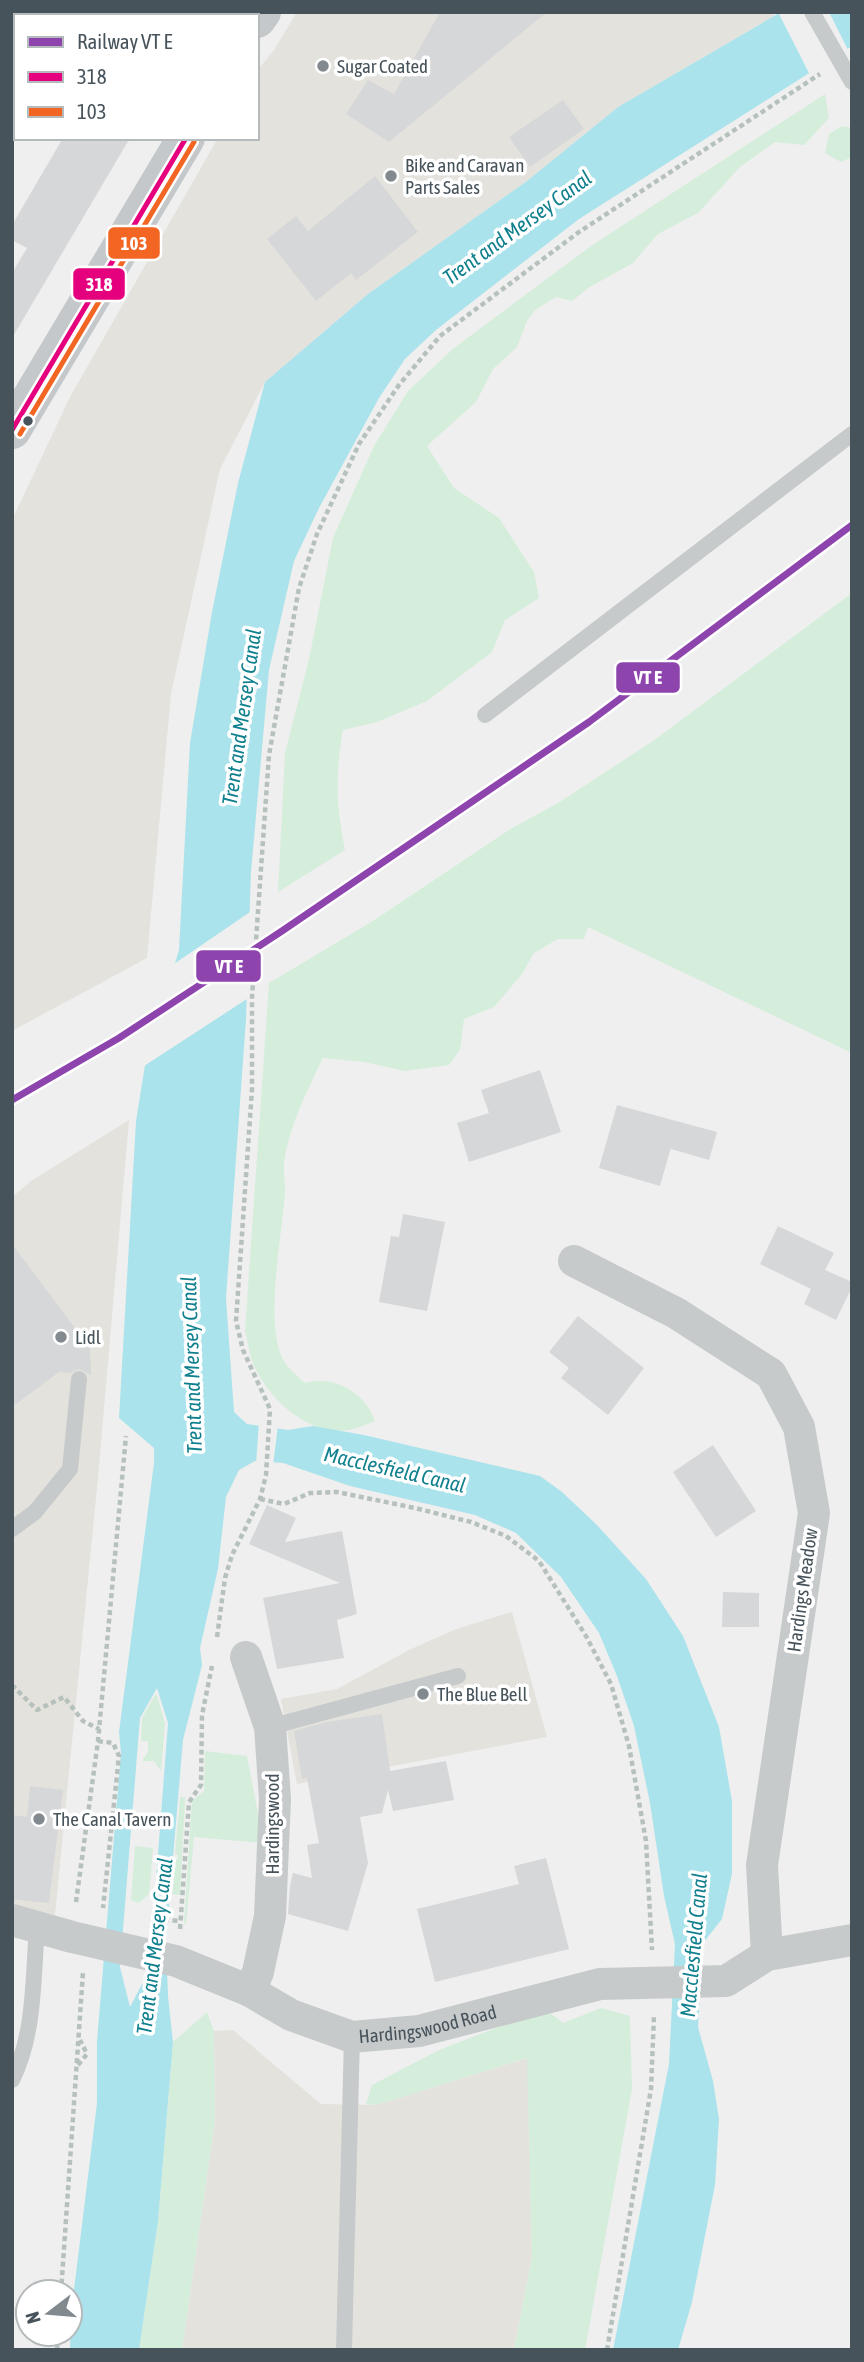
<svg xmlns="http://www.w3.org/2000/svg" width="864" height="2362" viewBox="0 0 864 2362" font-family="'Asap Condensed',sans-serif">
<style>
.commercial{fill:#e4e2dd}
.green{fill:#d4eedb}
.water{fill:#aae3eb;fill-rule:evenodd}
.pier{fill:#f0efef}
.building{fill:#d6d7d8}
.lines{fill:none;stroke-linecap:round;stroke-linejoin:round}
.path{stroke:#b6c1bd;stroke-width:4.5;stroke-dasharray:5 3.5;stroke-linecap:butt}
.lane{stroke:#c7cacb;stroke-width:16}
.street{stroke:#c7cacb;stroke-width:32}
.primary{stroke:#c4c8ca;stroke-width:38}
.bus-1-casing{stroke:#fff;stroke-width:10}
.bus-2-casing{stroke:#fff;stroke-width:10}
.bus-1{stroke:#e5007d;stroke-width:5}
.bus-2{stroke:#f26522;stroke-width:5}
.rail-1-casing{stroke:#fff;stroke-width:12}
.rail-1{stroke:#8e44ad;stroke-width:7}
.poi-dot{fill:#828a8f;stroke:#fff;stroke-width:2.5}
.bus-dot{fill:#47535b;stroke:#fff;stroke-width:2.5}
.labels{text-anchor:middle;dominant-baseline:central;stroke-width:7;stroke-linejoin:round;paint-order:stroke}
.poi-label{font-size:19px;fill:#47535b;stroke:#fff;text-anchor:start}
.street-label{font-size:19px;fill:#47535b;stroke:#fff}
.water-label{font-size:21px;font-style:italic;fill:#10808e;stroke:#fff}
.line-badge{stroke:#fff;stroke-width:2.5}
.badge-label{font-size:19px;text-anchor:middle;font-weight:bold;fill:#fff}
</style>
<rect width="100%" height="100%" fill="#f0efef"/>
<path class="commercial" d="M297 12H772L774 16 618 107 527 181 368 294 265 382 220 469 171 694 147 958 12 1031V520L70 397 218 138H257V71L274 50Z
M129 1120 98 1478 55 1915 12 1906V1197L31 1181Z
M512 1612 547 1737 297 1784 281 1699 337 1689 409 1650 456 1629Z
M233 2030 321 2104 376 2105 528 2058 532 2257 514 2350H182L215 2120 214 2031Z"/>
<path class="green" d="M825 94 829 118 804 145 775 142 740 167 698 213 658 234 633 263 588 288 572 301 556 297 535 310 527 321 517 347 493 369 476 402 427 446 454 488 499 518 534 572 539 598 505 620 492 652 427 701 377 722 343 730C335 775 336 805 345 850L278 892 285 753 309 659 333 538 374 446 408 391 454 348 591 246Z
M842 126 852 128V157L841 162 825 153 829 134Z
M852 593V1053L588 927 584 939H558L534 953 522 974 494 1007 464 1019 460 1050 449 1065 405 1071 364 1062 323 1058C307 1091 289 1126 284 1163 283 1171 285 1181 285 1189 283 1234 265 1313 281 1355 286 1367 295 1374 305 1383 334 1375 365 1392 375 1421 367 1424 358 1428 349 1430 309 1437 267 1398 253 1363 249 1353 248 1341 245 1331L269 983 373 921 512 828 558 803 653 741Z
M155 1695H157L165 1723 161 1771 154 1761H142L148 1752V1741H141L142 1718Z
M205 1751 247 1756 261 1830V1843L194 1837 186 1924 184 1923 192 1801 204 1791Z
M180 1797H185V1801L180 1895 172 1894 175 1859H178V1855L175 1854Z
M135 1846 153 1848 149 1894 139 1903 131 1900Z
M601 2008 630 2016 632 2089 585 2350H514L532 2257 527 2058 376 2105 366 2104 372 2085 439 2050 545 2009 563 2023Z
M207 2012 214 2031 215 2120 182 2350H139L158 2221 173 2042Z"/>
<path class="water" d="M781 12H852V46L579 219 436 330 405 359 379 398 319 508 294 561 269 670 251 872 246 1019 226 1298 234 1412 247 1424 288 1430 313 1426 364 1435 540 1476 562 1492 597 1525 646 1579 683 1636 719 1727 732 1801V1874L722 1919 703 1943 698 2027 713 2081 719 2119 715 2185 692 2302 678 2350H613L669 2064 675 1944 664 1896 650 1803 634 1726 617 1676 599 1633 561 1577 516 1533 475 1515 350 1486 283 1463 255 1461 239 1470 226 1497 218 1569 200 1648 202 1665 183 1740 166 1940 168 1996 173 2042 158 2221 139 2350H70L71 2314 97 2103V2041L121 1753 119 1732 154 1463V1448L119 1418 136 1121 146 1059 179 950 190 743 212 612 238 483 265 382 368 294 527 181 618 107ZM157 1688 168 1723 149 1971 130 2007 120 1967 140 1718Z"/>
<path class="pier" d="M778 12H829L849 52 811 77Z
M253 910 250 997 141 1068 171 966Z
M259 1422 278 1425 273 1466 256 1464Z"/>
<path class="building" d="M440 12H547L389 142 346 114 368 80 394 94Z
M563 100 584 129 530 167 509 137Z
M63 138H130L12 338V273L27 248 12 240V225Z
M375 176 418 232 356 280 351 273 316 301 267 239 296 216 308 231Z
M540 1070 561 1132 469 1162 457 1123 489 1113 481 1090Z
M617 1105 717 1132 709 1160 671 1149V1147L660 1186 599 1168Z
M403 1214 445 1222 427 1311 379 1302 391 1236 399 1237Z
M778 1226 834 1253 825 1270 852 1282V1287L836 1320 804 1304 811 1289 760 1264Z
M12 1244 90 1348 91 1375 79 1369 70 1373 59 1372 12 1407Z
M578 1316 644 1368 608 1415 561 1378 569 1368 549 1352Z
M713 1445 756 1511 716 1537 673 1472Z
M267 1505 296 1518 285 1542 342 1531 357 1614 337 1620 344 1658 277 1669 263 1598 340 1583 249 1544Z
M723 1592 759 1593V1627H722Z
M382 1714 390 1771 446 1761 454 1800 393 1811 388 1790 382 1813 360 1817 368 1863 348 1931 288 1914 290 1886 293 1873 312 1878 307 1845 319 1843 307 1778 302 1779 294 1731 327 1722Z
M30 1786 63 1790 49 1903 12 1899V1815L27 1817Z
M546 1858 569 1949 435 1982 417 1909 519 1884 514 1866Z"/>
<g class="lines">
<path class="path" d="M260 1499 284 1504 310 1493 337 1492 415 1508 471 1522 506 1536 539 1561 586 1636 611 1684 629 1746 646 1841 652 1950
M217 1637 225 1578 232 1555 260 1499 266 1475 270 1409 243 1350 236 1321 252 1089V997L269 755 299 588 317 534 359 444 399 385 440 336 579 232 820 74
M12 1685 37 1710 64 1697 83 1721 99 1729
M98 1741 113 1743 119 1756 103 1908
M76 1902 98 1741 126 1436
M164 1920 181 1921
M180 1929 189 1802 201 1785 202 1715 212 1666
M78 2065 87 2054 80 2040
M61 2292 83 1972
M57 2350 58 2334
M607 2350 651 2089 654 2015"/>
<path class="lane" d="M812 12 852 82
M75 16 77 12
M485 715 852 434
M12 1529 35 1512 70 1469 79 1379
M270 1727 458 1676
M12 2080C35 2035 33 1977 37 1927
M344 2350 352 2037"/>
<g class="street">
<path d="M574 1261 676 1313 771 1374 799 1427 814 1513 762 1865 767 1955"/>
<path d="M246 1657 270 1727 275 1799 270 1916 258 1972 250 1991"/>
<path id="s1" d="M12 1920 72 1937 176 1961 250 1991 291 2015 352 2037 419 2031 600 1984 726 1981 767 1955 852 1940"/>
</g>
<path class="primary" d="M257 19 262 12
M12 430 186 138"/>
<g class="bus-1-casing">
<path id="bus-1" d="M12 430 186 138"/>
</g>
<g class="bus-2-casing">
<path id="bus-2" d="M20 434 194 142"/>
</g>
<use href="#bus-1" class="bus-1"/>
<use href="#bus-2" class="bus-2"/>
<g class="rail-1-casing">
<path id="rail-1" d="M12 1100 119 1038 282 931 589 722 852 525"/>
</g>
<use href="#rail-1" class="rail-1"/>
</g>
<g class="poi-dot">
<circle cx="323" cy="66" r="7"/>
<circle cx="391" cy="176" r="7"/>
<circle cx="61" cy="1337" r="7"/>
<circle cx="423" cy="1694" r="7"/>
<circle cx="39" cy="1819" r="7"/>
</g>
<circle class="bus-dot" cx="28" cy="421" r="6"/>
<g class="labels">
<g class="poi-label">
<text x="337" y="66">Sugar Coated</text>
<text x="405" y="165">Bike and Caravan<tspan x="405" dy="22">Parts Sales</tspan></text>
<text x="75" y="1337">Lidl</text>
<text x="437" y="1694">The Blue Bell</text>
<text x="53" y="1819">The Canal Tavern</text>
</g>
<g class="street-label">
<text transform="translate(802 1590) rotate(-82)">Hardings Meadow</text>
<text transform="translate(272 1824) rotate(-90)">Hardingswood</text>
<text stroke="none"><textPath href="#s1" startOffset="438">Hardingswood Road</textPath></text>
</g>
<g class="water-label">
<text transform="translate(517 227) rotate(-36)">Trent and Mersey Canal</text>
<text transform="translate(241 717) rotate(-82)">Trent and Mersey Canal</text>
<text transform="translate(191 1365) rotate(-92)">Trent and Mersey Canal</text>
<text transform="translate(395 1469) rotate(13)">Macclesfield Canal</text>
<text transform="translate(693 1945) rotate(-85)">Macclesfield Canal</text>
<text transform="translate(154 1946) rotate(-83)">Trent and Mersey Canal</text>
</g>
</g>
<g class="line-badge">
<rect x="107" y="226" width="54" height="34" rx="7" fill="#f26522"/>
<rect x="72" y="267" width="54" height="34" rx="7" fill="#e5007d"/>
<rect x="615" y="661" width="66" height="33" rx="7" fill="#8e44ad"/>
<rect x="195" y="949" width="67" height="34" rx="7" fill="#8e44ad"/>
</g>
<g class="badge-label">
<text x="134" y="250">103</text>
<text x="99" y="291">318</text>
<text x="648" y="684">VT E</text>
<text x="229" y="973">VT E</text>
</g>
<rect width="864" height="2362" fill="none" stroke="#47535b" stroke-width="28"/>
<rect x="14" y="14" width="245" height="126" fill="#ffffff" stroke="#b5babd" stroke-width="2"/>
<rect x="28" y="37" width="35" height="10" fill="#8e44ad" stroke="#b5babd" stroke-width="2"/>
<text x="77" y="49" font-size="21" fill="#47535b">Railway VT E</text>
<rect x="28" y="72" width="35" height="10" fill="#e5007d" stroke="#b5babd" stroke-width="2"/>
<text x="77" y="84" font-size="21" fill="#47535b">318</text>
<rect x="28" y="107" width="35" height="10" fill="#f26522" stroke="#b5babd" stroke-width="2"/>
<text x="77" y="119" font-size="21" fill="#47535b">103</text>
<g transform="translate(49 2313) rotate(254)"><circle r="33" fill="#ffffff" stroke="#b5babd" stroke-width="2"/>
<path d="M0-5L12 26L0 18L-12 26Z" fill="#828a8f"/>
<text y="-10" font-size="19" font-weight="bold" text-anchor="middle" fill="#47535b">N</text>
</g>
</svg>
